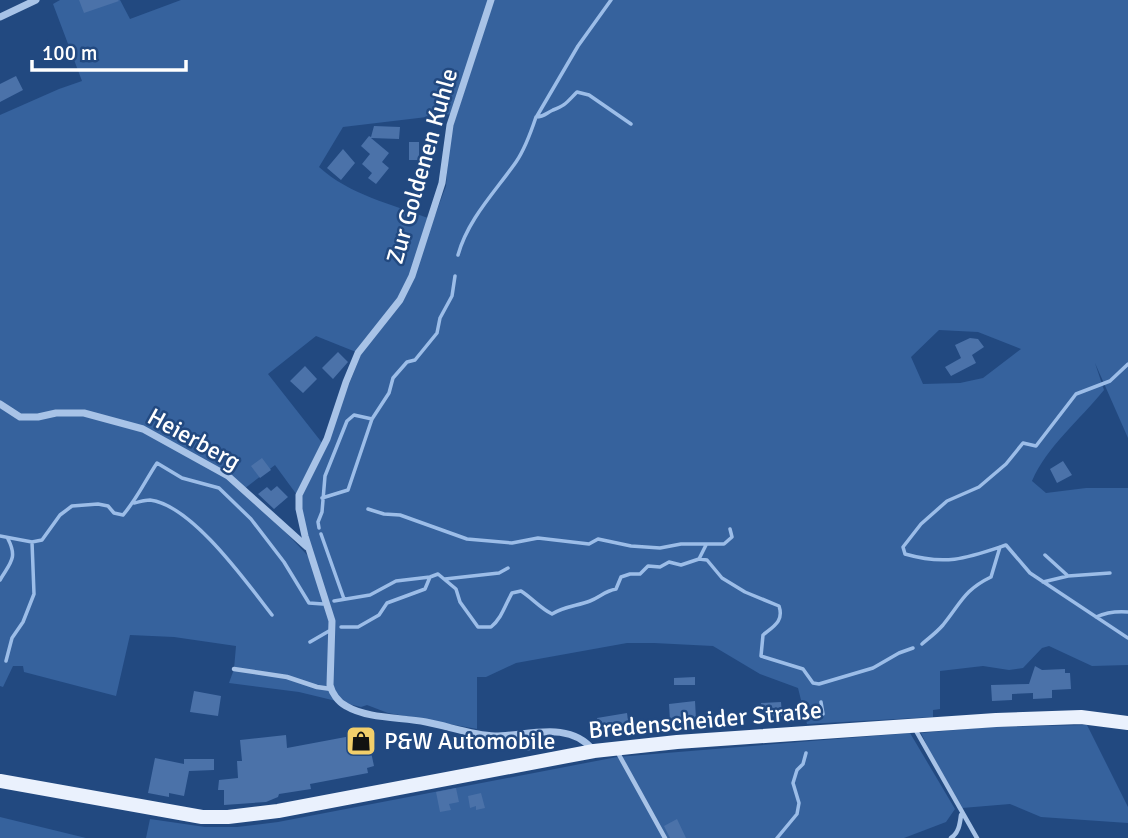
<svg xmlns="http://www.w3.org/2000/svg" width="1128" height="838" viewBox="0 0 1128 838" font-family="Signika,sans-serif">
<style>
.green{fill:#36629d;fill-rule:evenodd}
.lines{fill:none;stroke-linecap:round;stroke-linejoin:round}
.stream{stroke:#9cbde8;stroke-width:3.5}
.building{fill:#4b72a9}
.lane{stroke:#a8c3e7;stroke-width:4.5}
.street{stroke:#a8c3e7;stroke-width:7}
.primary{stroke:#eaf1fd;stroke-width:14}
.labels{text-anchor:middle;dominant-baseline:central;stroke-width:5;stroke-linejoin:round;paint-order:stroke}
.street-label{font-size:24px;fill:#fff;stroke:#224980}
.poi-label{font-size:24px;fill:#fff;stroke:#224980;text-anchor:start}
</style>
<rect width="100%" height="100%" fill="#224980"/>
<path class="green" d="M60 0H120L130 19 181 0H489L452 114 343 127 319 167C350 195 391 204 428 218 419 248 412 280 395 306 383 323 366 334 356 352L316 336 268 374 323 444 303 486 317 465 365 344 398 306 413 274 446 186 450 135 494 0H1128V438L1095 363 1104 390C1080 420 1047 446 1032 481L1046 493 1086 488H1128V665L1092 666 1049 646 1042 648 1023 668 1009 670 983 666 940 671V709L933 710V717L807 724 798 688 760 674 713 646 654 643H627L516 663 486 677H477V729L388 713 367 705 361 707 299 692 229 683 234 669 236 646 174 637 130 635 116 696 24 672 23 666H13L3 687 0 686V406L18 416 0 405V115L59 89 82 81 53 4ZM939 330 978 332 1021 349 983 378 960 383 923 384 911 357ZM84 411 143 427 228 475 244 489 275 465 297 495V512L309 557 260 505 228 477 143 430 72 413Z
M1087 725 1128 807V823L1041 817 1010 804 962 808 931 754 921 733 989 727Z
M910 733 955 809 946 822 904 838H146L150 819 205 827H237L278 822 617 757Z
M0 817 86 838H0Z"/>
<g class="lines">
<path class="stream" d="M537 116 578 46 611 0
M458 255C468 219 495 192 516 162 525 149 531 132 536 117 545 117 546 113 553 110 566 105 566 103 577 92L589 95 631 124
M1128 364 1110 381 1076 394 1036 446 1023 443 1006 464 979 487 947 501 921 524 903 547 905 554C947 566 967 558 1006 545L1030 573 1128 638
M322 498 348 490 372 419
M134 503C139 502 145 500 150 500 192 505 247 583 272 615
M368 509 384 514 400 515 467 539 512 543 538 538 589 544 598 539 631 546 660 548 681 544H724L732 537 730 529
M319 528 318 522 322 512 325 476 347 421 354 415 372 419 389 393 393 378 407 362 415 360 437 333 440 318 452 296 455 276
M321 534 344 599
M0 536 32 542 42 540 60 515 72 506 98 504 108 506 114 513 123 515C137 499 145 481 157 463L182 478 219 488 251 519 284 562 309 603 323 604
M1045 555 1067 575
M699 559 706 545
M445 579 499 573 508 568
M0 580C10 563 18 558 8 539
M1043 582 1068 576 1110 573
M334 601 370 595 396 581 430 577 438 574 456 589 460 602 478 627H491C502 618 505 605 512 593L521 591C532 598 540 608 552 614 565 606 577 606 590 601 600 597 605 591 616 589L621 577 630 574H640L648 566 660 567 669 562 681 565 699 559 707 560 722 578 745 592 779 606C784 621 774 626 763 635L761 656 803 669 813 683 819 684 873 668 899 653 913 648
M1096 617C1107 612 1116 611 1128 612
M341 627H358L379 615 387 603 425 589 430 577
M310 642 329 631
M922 644C929 638 937 632 943 625 961 603 964 590 991 577L1000 547
M6 661 12 638 23 622 34 594 32 542
M821 702 823 714
M777 838 797 814 799 803 793 783 797 770 803 764 806 753"/>
</g>
<path class="building" d="M79 0H118L119 1 84 13Z
M16 76 23 90 0 102V84Z
M374 126 400 127 399 139 371 138 389 153 382 162 389 168 376 184 368 178 372 173 362 164 370 154 361 146 369 136 371 137Z
M409 142H419V160H409Z
M343 149 355 163 341 180 327 168Z
M970 338 978 339 984 347 972 355 976 363 951 376 945 367 961 358 955 345Z
M338 352 348 362 333 379 322 368Z
M305 366 317 379 303 393 290 381Z
M262 458 271 470 260 478 251 466Z
M1063 461 1072 475 1057 483 1050 469Z
M277 486 288 497 274 509 258 494 267 487 271 491Z
M1035 666 1042 670 1065 669V673H1070L1071 689 1052 690V698L1033 699V693L1012 694V700L992 701 991 685 1029 684Z
M695 677V685H674V678Z
M194 691 221 696 218 716 190 712Z
M695 701 696 719 670 721 669 704Z
M781 702 782 716 762 717 761 703Z
M627 713 629 727 599 733 597 718Z
M367 733 374 766 367 768 368 773 310 784 311 789 279 794 278 797 266 802 224 805V790H218L219 780 238 778 237 761H242L240 740 286 735 287 748Z
M549 738 550 747 526 751 524 740Z
M155 758 184 764V759H214V770L189 771 184 796 169 793V797L148 793Z
M456 788 459 802 449 804 451 810 440 812 436 792Z
M481 793 485 808 476 810V806L470 808 468 796Z
M677 819 686 838H670L664 826Z"/>
<g class="lines">
<path class="lane" d="M234 669 287 677 317 687 331 689
M915 729 977 838
M618 753 665 838
M951 838C959 833 960 823 961 815"/>
<path class="street" d="M491 0 450 125 442 183 412 276 400 300 358 353 346 382 327 439 299 495V509L305 536 332 621 330 685C332 693 338 702 346 706 368 719 400 717 426 722 448 726 472 735 495 736 527 736 569 720 593 750
M0 17 36 0
M0 404 20 417H38L56 413H84L143 429 228 476 307 547"/>
<path class="primary" d="M0 781 202 817H228L278 811 594 751 677 742 996 720 1081 717 1128 723"/>
</g>
<defs>
<g id="shop-square" transform="scale(1.575)"><rect x="-9" y="-9" width="18" height="18" rx="4" fill="#f2ce6a" stroke="#224980"/><path d="M-5-2.5h2.3a2.7 3.5 0 0 1 5.4 0H5L5.5 6h-11ZM-1.5-2.5h3a1.5 2.3 0 0 0-3 0Z" fill="#111"/></g>
</defs>
<g fill-rule="evenodd">
<use href="#shop-square" x="361" y="741"/>
</g>
<g class="labels">
<g class="street-label">
<text transform="translate(422 166) rotate(-74)">Zur Goldenen Kuhle</text>
<text transform="translate(194 439) rotate(29)">Heierberg</text>
<text transform="translate(705 720) rotate(-5)">Bredenscheider Straße</text>
</g>
<g class="poi-label">
<text x="384" y="741">P&amp;W Automobile</text>
</g>
</g>
<path d="M32 60v10h154v-10" fill="none" stroke="#ffffff" stroke-width="3.5"/>
<text x="42" y="60" font-size="21" fill="#ffffff" stroke="#224980" stroke-width="5" paint-order="stroke">100 m</text>
</svg>
